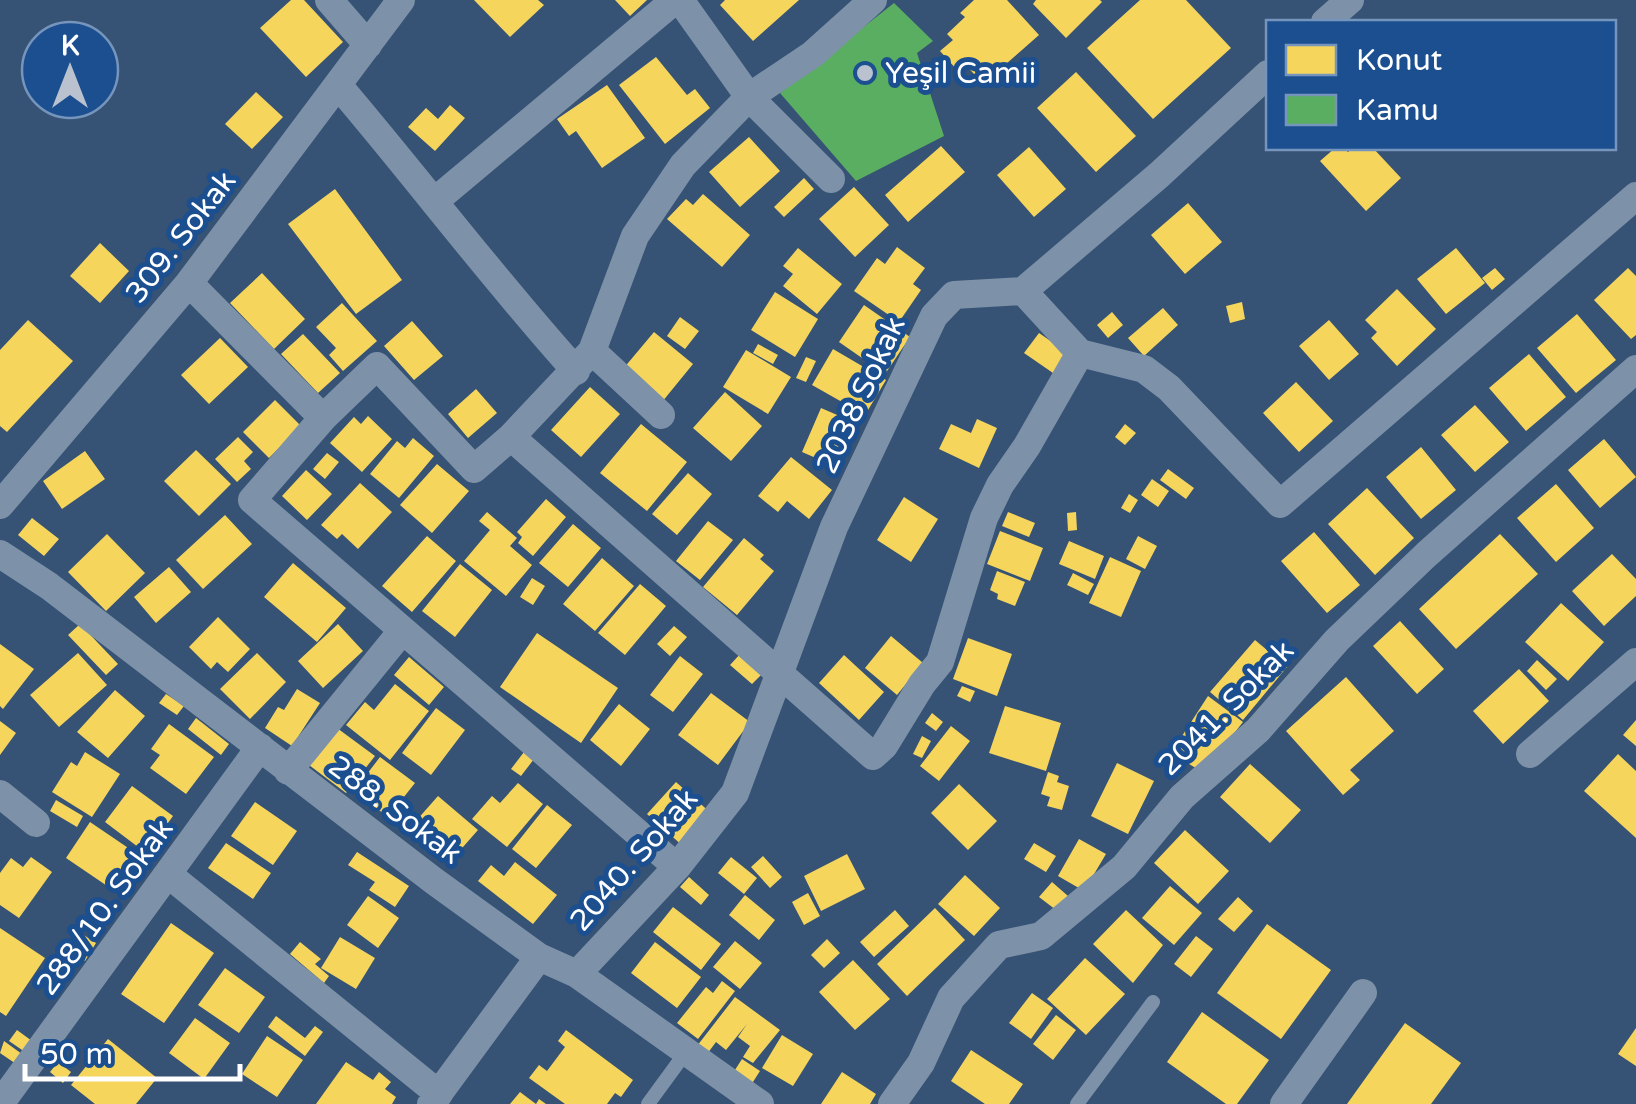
<svg xmlns="http://www.w3.org/2000/svg" width="1636" height="1104" viewBox="0 0 1636 1104" font-family="'Varela Round',sans-serif">
<style>
.homes{fill:#f6d55c}
.public{fill:#5aae61}
.lines{fill:none;stroke-linecap:round;stroke-linejoin:round}
.lane{stroke:#7d92a8;stroke-width:14}
.street{stroke:#7d92a8;stroke-width:28}
.poi-dot{fill:#b9c2ce;stroke:#1b4f8f;stroke-width:4}
.labels{text-anchor:middle;dominant-baseline:central;stroke-width:10;stroke-linejoin:round;paint-order:stroke}
.poi-label{font-size:30px;fill:#fff;stroke:#1b4f8f;text-anchor:start}
.street-label{font-size:30px;fill:#fff;stroke:#1b4f8f}
</style>
<rect width="100%" height="100%" fill="#365274"/>
<path class="homes" d="M291 0H304L343 42 306 77 260 28Z
M474 0H538L544 5 510 37Z
M615 0H647L630 16Z
M725 0H799L753 41 720 5Z
M974 0H1007L1039 35 983 84 965 64 958 71 940 51 953 40 947 34 965 17 960 13Z
M1036 0H1100L1102 2 1066 38 1033 4Z
M1140 0H1186L1231 48 1153 119 1087 48Z
M656 57 687 95 695 89 710 108 665 144 619 85Z
M1076 72 1136 136 1096 172 1037 108Z
M607 85 645 138 602 168 576 131 569 136 557 119Z
M256 92 283 117 252 149 225 124Z
M450 105 465 118 435 151 408 127 426 108 438 119Z
M749 137 780 171 740 207 709 172Z
M941 146 965 172 908 222 885 195Z
M1029 147 1066 189 1034 217 997 175Z
M1335 148H1344L1348 152 1353 148H1373L1401 178 1366 211 1320 161Z
M804 178 814 189 784 217 774 207Z
M854 187 889 225 855 257 819 219Z
M335 189 402 280 356 314 288 224Z
M703 194 750 235 722 267 667 219 686 199 693 205Z
M1188 203 1222 242 1185 274 1151 235Z
M100 243 129 271 100 303 70 276Z
M897 247 925 268 913 284 921 290 899 322 854 291 877 258 885 264Z
M798 248 842 284 817 314 783 286 793 274 783 266Z
M1456 248 1485 283 1446 314 1417 279Z
M1495 268 1505 279 1492 290 1482 278Z
M1628 268 1636 276V335L1631 339 1594 300Z
M262 273 305 319 274 349 230 303Z
M1397 289 1436 329 1397 366 1371 338 1377 332 1365 320Z
M775 292 818 319 795 357 751 330Z
M1242 302 1245 319 1230 323 1226 306Z
M342 303 377 341 343 371 329 355 336 348 316 327Z
M864 305 910 337 885 374 839 342Z
M1163 308 1178 325 1144 356 1128 338Z
M1112 312 1123 325 1108 338 1097 325Z
M1577 314 1616 360 1576 393 1537 348Z
M680 317 699 331 685 349 667 336Z
M28 320 73 361 7 432 0 426V350Z
M1329 320 1359 354 1329 380 1299 346Z
M412 321 443 356 414 380 384 346Z
M654 332 693 364 662 402 623 369Z
M1039 333 1068 353 1053 373 1024 353Z
M303 334 340 373 318 393 281 354Z
M220 338 248 367 209 404 181 375Z
M758 344 778 355 773 364 753 353Z
M833 349 886 380 865 415 812 385Z
M746 350 791 377 768 414 723 387Z
M1529 354 1566 397 1526 431 1489 388Z
M806 357 816 361 806 382 796 378Z
M1296 382 1333 421 1299 452 1263 413Z
M590 387 620 414 581 457 551 430Z
M476 389 497 413 468 438 448 414Z
M725 392 762 426 731 461 693 428Z
M275 400 301 426 269 458 243 432Z
M1475 405 1509 442 1475 472 1441 435Z
M821 408 858 424 839 468 802 452Z
M368 416 392 439 362 472 330 443 354 417 361 424Z
M977 419 997 428 979 468 939 449 951 424 971 433Z
M641 424 687 462 647 511 600 473Z
M1125 424 1136 433 1125 445 1115 437Z
M238 437 253 452 244 461 251 469 237 482 215 459Z
M413 438 434 456 399 498 370 474 397 441 405 448Z
M1604 439 1636 477 1600 508 1568 470Z
M1421 447 1456 490 1421 519 1386 477Z
M196 450 231 484 199 516 164 481Z
M85 451 105 479 62 509 43 481Z
M327 453 339 462 325 479 313 469Z
M791 457 832 490 809 519 787 501 778 512 758 496Z
M437 464 469 491 432 533 400 505Z
M1168 469 1194 488 1186 499 1160 480Z
M306 470 332 494 307 520 282 496Z
M688 473 712 494 677 535 652 514Z
M1152 479 1169 491 1158 507 1141 495Z
M360 483 392 512 358 549 342 534 337 539 321 525Z
M1556 484 1594 528 1556 562 1517 518Z
M1367 488 1414 538 1375 575 1328 524Z
M1129 494 1138 500 1130 513 1121 508Z
M904 497 938 519 911 562 877 540Z
M546 499 566 517 533 556 518 543 522 537 517 532Z
M487 512 517 538 510 546 532 565 506 596 464 561 490 530 479 521Z
M1008 512 1035 523 1029 537 1002 526Z
M1076 512 1077 530 1068 531 1067 513Z
M225 515 252 544 203 589 176 560Z
M32 518 59 539 44 556 18 535Z
M708 521 733 540 700 580 676 561Z
M573 524 601 548 568 587 539 563Z
M1000 531 1043 548 1030 581 987 564Z
M1314 532 1360 585 1327 613 1281 561Z
M107 534 145 573 106 611 68 572Z
M1500 534 1538 574 1456 649 1419 609Z
M427 536 456 561 412 612 382 586Z
M1138 536 1157 546 1145 569 1126 559Z
M744 538 764 555 760 559 774 571 737 615 703 587Z
M1069 541 1104 556 1095 579 1059 564Z
M1612 554 1636 579V596L1604 626 1572 591Z
M1110 557 1141 571 1121 617 1089 603Z
M602 558 634 586 595 631 563 604Z
M293 563 346 608 317 642 264 597Z
M460 564 492 590 455 637 422 611Z
M169 567 191 592 156 623 134 597Z
M997 571 1025 582 1015 606 997 599 998 594 990 590Z
M1073 573 1094 584 1088 595 1067 585Z
M532 578 545 586 533 605 520 597Z
M640 584 666 606 625 655 598 633Z
M1561 603 1604 642 1568 681 1525 642Z
M218 617 250 649 228 672 217 662 211 669 189 647Z
M1400 621 1444 669 1417 694 1373 646Z
M80 624 118 664 106 675 68 635Z
M338 624 363 651 323 688 298 661Z
M674 626 687 637 670 656 657 644Z
M537 633 618 688 581 743 500 687Z
M891 636 923 663 897 695 865 668Z
M968 638 1012 654 997 696 953 679Z
M1255 640 1287 667 1243 720 1210 692Z
M0 644 34 669 3 709 0 706Z
M742 652 764 672 752 684 730 665Z
M78 653 107 685 59 727 30 695Z
M257 653 286 682 250 719 220 689Z
M844 655 884 692 859 720 819 683Z
M680 656 703 674 673 712 650 695Z
M409 657 444 687 429 705 394 675Z
M1537 660 1557 679 1546 690 1527 671Z
M1519 669 1549 701 1503 744 1473 711Z
M1346 677 1394 731 1350 770 1360 780 1343 795 1286 731Z
M395 684 429 711 390 760 346 725 365 702 374 710Z
M962 686 975 691 970 702 957 696Z
M297 689 320 703 292 746 265 728 278 707 284 710Z
M115 690 145 716 108 758 77 732Z
M711 693 750 722 718 765 678 735Z
M166 694 184 706 177 715 159 703Z
M1208 696 1243 722 1217 755 1199 770 1171 753Z
M619 704 650 729 621 766 590 740Z
M1005 706 1061 723 1046 771 989 753Z
M436 708 465 730 431 775 402 753Z
M932 713 943 722 936 731 925 723Z
M196 718 229 744 221 755 188 729Z
M1636 720V746L1623 735Z
M0 721 16 733 0 755Z
M169 724 214 757 186 794 150 768 160 755 151 749Z
M951 726 970 741 939 781 920 766Z
M337 728 375 756 346 793 309 765Z
M922 736 931 741 922 758 913 754Z
M85 752 120 774 92 817 52 792 71 762 77 766Z
M524 752 534 759 521 776 511 769Z
M1618 754 1636 771V838L1584 791Z
M380 757 415 783 388 817 354 791Z
M1117 763 1154 781 1128 834 1091 816Z
M1250 764 1301 810 1270 843 1220 797Z
M1048 772 1059 776 1057 782 1069 786 1062 810 1047 806 1050 797 1041 794Z
M676 782 713 815 684 847 647 814Z
M518 783 543 804 507 847 472 819 492 796 500 803Z
M959 784 997 821 968 850 931 813Z
M132 786 173 816 146 853 105 822Z
M438 796 478 830 448 864 408 830Z
M56 800 83 816 77 827 50 811Z
M255 802 297 831 273 865 231 836Z
M547 805 572 825 536 868 512 849Z
M90 822 143 858 119 894 66 858Z
M1185 830 1229 871 1198 904 1154 863Z
M1079 839 1106 854 1084 891 1058 876Z
M226 843 271 873 253 899 208 868Z
M1034 843 1056 856 1046 872 1024 859Z
M357 852 409 886 395 907 369 890 375 882 348 865Z
M847 854 865 889 821 911 804 876Z
M763 856 782 877 770 888 751 867Z
M31 857 52 872 19 918 0 905V873L11 858 23 867Z
M731 857 757 878 744 894 718 873Z
M515 862 557 895 533 924 478 881 491 865 504 876Z
M965 875 1000 908 974 936 938 904Z
M689 877 709 895 701 905 680 887Z
M1052 882 1068 896 1056 910 1039 897Z
M1170 886 1202 913 1174 945 1142 918Z
M808 893 820 916 804 925 792 902Z
M745 895 775 920 759 940 729 915Z
M368 896 399 918 378 948 347 925Z
M1238 897 1253 911 1234 932 1218 919Z
M673 907 721 944 701 970 653 932Z
M935 908 965 940 907 996 877 964Z
M895 910 909 926 874 957 860 942Z
M1126 910 1163 945 1133 983 1093 944Z
M171 923 214 953 164 1023 121 994Z
M1267 924 1331 970 1281 1039 1217 993Z
M0 928 45 958 6 1016 0 1012Z
M79 932 96 943 85 961 68 950Z
M1196 936 1213 949 1191 977 1174 964Z
M340 937 375 958 356 989 321 968Z
M827 939 840 953 824 968 811 955Z
M735 941 762 963 740 989 713 967Z
M300 942 321 959 315 964 329 976 324 983 290 954Z
M655 942 701 977 677 1008 631 973Z
M1085 958 1125 994 1086 1035 1047 999Z
M853 960 890 999 855 1030 819 992Z
M225 968 265 997 239 1033 198 1005Z
M722 981 735 991 698 1039 677 1023 706 987 713 993Z
M1032 993 1053 1008 1031 1039 1009 1023Z
M735 997 780 1030 753 1063 743 1057 750 1046 738 1037 747 1024 726 1050 716 1042 707 1054 697 1046Z
M1202 1012 1269 1060 1237 1104H1226L1167 1062Z
M1056 1015 1076 1030 1053 1060 1033 1044Z
M276 1016 305 1038 315 1026 323 1032 305 1056 268 1027Z
M195 1018 230 1043 204 1079 169 1053Z
M1405 1023 1461 1063 1431 1104H1347Z
M1636 1028V1066L1618 1054Z
M17 1030 32 1041 25 1052 9 1041Z
M566 1030 633 1080 621 1097 615 1093 607 1104H565L529 1078 539 1065 547 1071 565 1047 558 1041Z
M782 1035 813 1054 793 1086 762 1068Z
M267 1036 303 1060 277 1097 242 1074Z
M108 1039 157 1078 136 1104H95L71 1085Z
M4 1041 26 1057 19 1066 0 1053Z
M971 1050 1023 1084 1009 1104H985L951 1081Z
M742 1059 760 1071 751 1085 733 1073Z
M58 1062 71 1072 63 1083 50 1072Z
M346 1062 373 1080 379 1072 391 1082 385 1089 396 1097 392 1104H316Z
M842 1072 876 1094 870 1104H821Z
M520 1092 536 1104 539 1099 546 1104H510Z"/>
<path class="public" d="M894 3 933 41 917 53 944 136 856 181 780 93Z"/>
<g class="lines">
<path class="lane" d="M648 1104 686 1052
M1077 1104 1153 1002"/>
<path class="street" d="M329 0 368 45
M680 0 749 97 831 179
M1325 22 1350 0
M338 85C419 180 493 279 576 371
M436 200 675 0
M189 283 323 418
M1023 291 1080 353 1144 369 1169 388 1280 504 1636 196
M592 351 661 415
M511 437 873 756 884 746 922 684 940 662 984 518 1000 485 1027 446 1080 353
M0 505 189 283 401 0
M0 554 49 586 434 881 539 957 577 974 760 1104
M1530 754 1636 662
M288 771 402 631
M0 794 36 823
M677 867 252 500 323 418 377 366 474 469 511 437 592 351 635 236 683 165 749 97 813 54 873 0
M169 875 439 1094
M577 974 677 867 735 793 834 527 934 316 954 295 1023 291 1159 175 1268 74
M0 1104 260 747
M431 1104 539 957
M892 1104 921 1063 951 998 999 945 1041 936 1124 867 1182 797 1258 730 1337 640 1427 554 1636 369
M1284 1104 1363 993"/>
</g>
<circle class="poi-dot" cx="865" cy="73" r="10"/>
<g class="labels">
<g class="poi-label">
<text x="885" y="73">Yeşil Camii</text>
</g>
<g class="street-label">
<text transform="translate(181 237) rotate(-52)">309. Sokak</text>
<text transform="translate(861 395) rotate(-65)">2038 Sokak</text>
<text transform="translate(1226 708) rotate(-45)">2041. Sokak</text>
<text transform="translate(395 810) rotate(37)">288. Sokak</text>
<text transform="translate(634 860) rotate(-49)">2040. Sokak</text>
<text transform="translate(105 907) rotate(-54)">288/10. Sokak</text>
</g>
</g>
<rect x="1266" y="20" width="350" height="130" fill="#1b4f8f" stroke="#7695bc" stroke-width="2.5"/>
<rect x="1286" y="45" width="50" height="30" fill="#f6d55c" stroke="#7695bc" stroke-width="2.5"/>
<text x="1356" y="70" font-size="30" fill="#ffffff">Konut</text>
<rect x="1286" y="95" width="50" height="30" fill="#5aae61" stroke="#7695bc" stroke-width="2.5"/>
<text x="1356" y="120" font-size="30" fill="#ffffff">Kamu</text>
<g transform="translate(70 70)"><circle r="48" fill="#1b4f8f" stroke="#7695bc" stroke-width="2.5"/>
<path d="M0-8L18 38L0 25L-18 38Z" fill="#b9c2ce"/>
<text y="-15" font-size="28" font-weight="bold" text-anchor="middle" fill="#ffffff">K</text>
</g>
<path d="M25 1064v15h215v-15" fill="none" stroke="#ffffff" stroke-width="5"/>
<text x="40" y="1064" font-size="30" fill="#ffffff" stroke="#1b4f8f" stroke-width="8" paint-order="stroke">50 m</text>
</svg>
